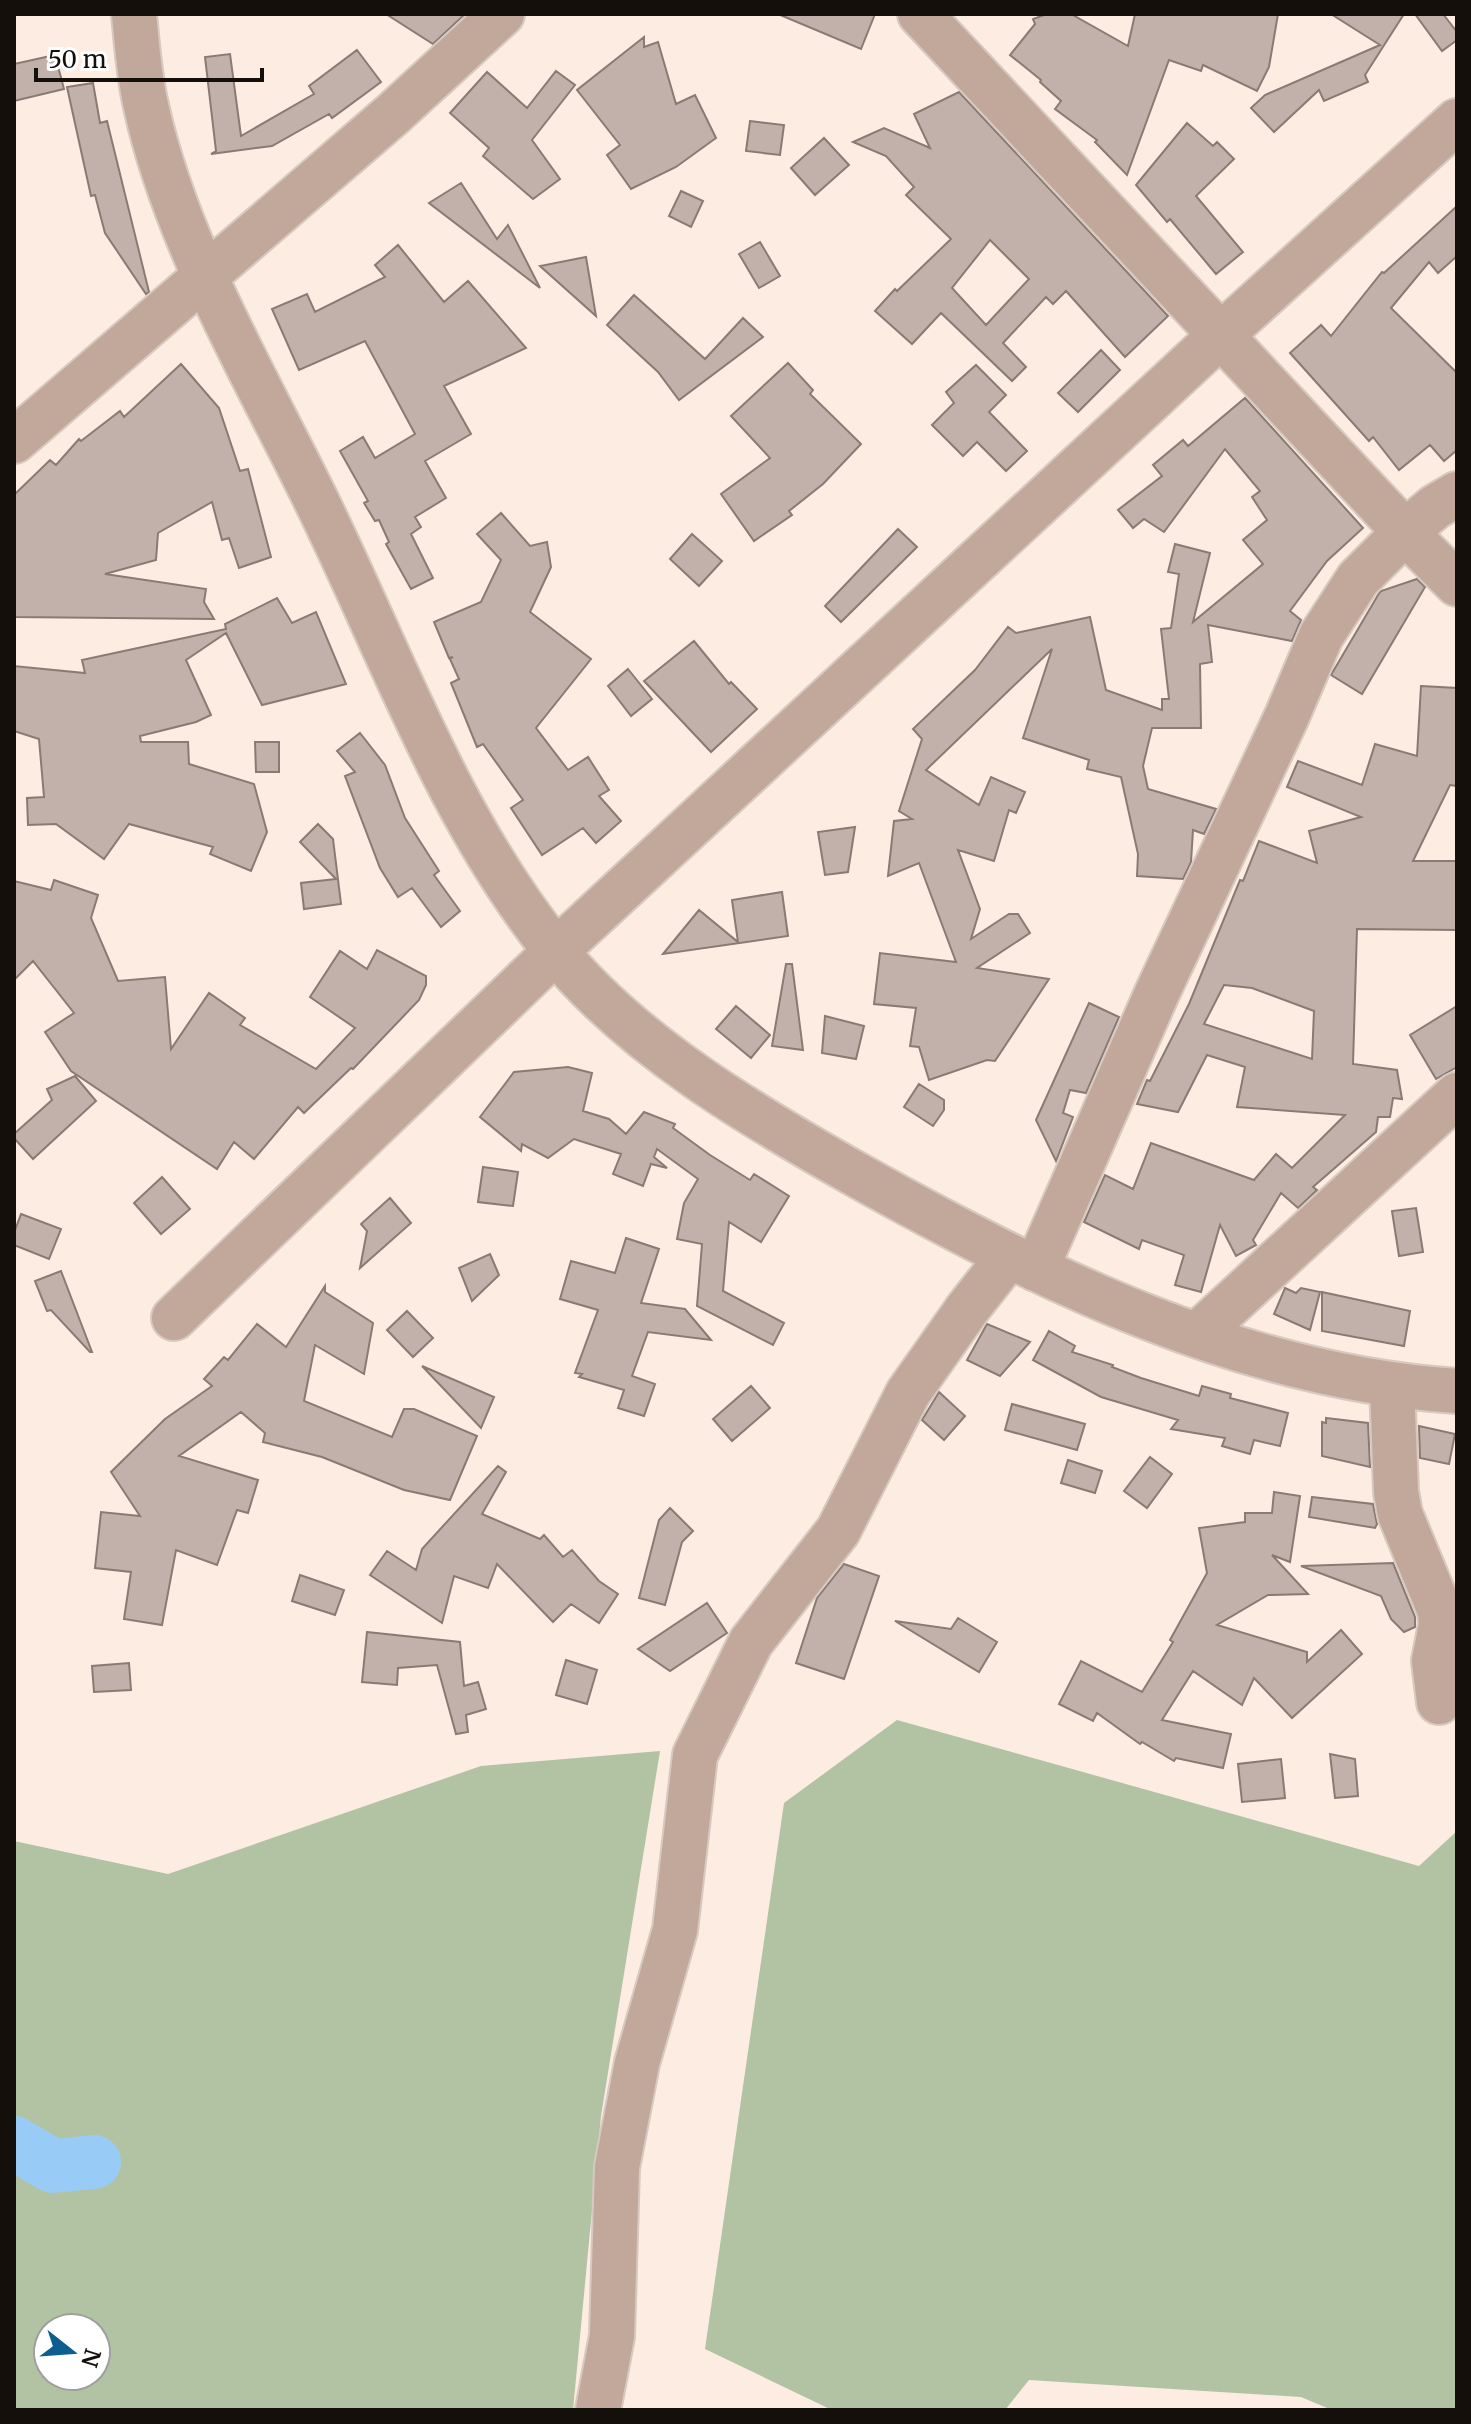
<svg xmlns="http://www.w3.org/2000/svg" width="1471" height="2424" viewBox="0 0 1471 2424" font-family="Merriweather,serif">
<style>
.green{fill:#b1c3a2;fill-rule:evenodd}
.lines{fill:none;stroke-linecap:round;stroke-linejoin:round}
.river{stroke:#98ccf6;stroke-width:54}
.building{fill:#c1b1aa;stroke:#897a73;stroke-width:2;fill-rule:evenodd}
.minor-casing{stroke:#d7c9c0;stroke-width:48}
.minor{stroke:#c2a79b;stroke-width:44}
</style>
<rect width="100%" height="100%" fill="#fcece2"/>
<path class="green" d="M897 1720 1419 1866 1457 1831V2410H1332L1301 2397 1029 2380 1005 2410H832L705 2349 784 1803Z
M660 1751 601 2116 573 2410H14V1841L168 1874 481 1766ZM48 2328H96V2376H48Z"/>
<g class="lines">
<path class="river" d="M14 2143 53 2166 94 2162"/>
</g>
<path class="building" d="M386 14H465L433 44Z
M778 14H875L861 49Z
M1047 14H1071L1128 46 1135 14H1278L1269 67 1257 91 1203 65 1201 71 1169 60 1127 175 1095 142 1097 140 1055 109 1061 101 1040 82 1041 80 1010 55 1035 24 1033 19Z
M1331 14H1404L1365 75 1368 82 1324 101 1319 90 1274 132 1251 108 1265 95 1380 45Z
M1415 14H1443L1457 32V40L1442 51Z
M644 37V47L658 42 676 104 695 95 716 138 676 167 631 189 607 155 620 145 577 90Z
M357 50 381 82 332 118 329 114 272 146 211 154 216 151 205 57 230 54 241 136 314 94 309 86Z
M55 55 64 89 14 101V64Z
M556 71 575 85 532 140 560 179 533 199 483 156 489 148 450 113 487 72 527 108Z
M93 83 100 123 107 121 149 292 146 294 105 233 95 195 91 196 67 87Z
M959 92 1168 316 1125 357 1066 291 1053 304 1046 297 1003 343 1026 367 1012 381 941 313 912 344 875 311 895 289 897 291 951 239 906 195 914 187 886 156 853 142 884 128 930 148 914 114ZM990 240 1029 279 986 325 952 288Z
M750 121 784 125 780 155 746 151Z
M1187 123 1213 146 1217 142 1234 159 1196 196 1243 252 1216 274 1170 219 1167 222 1136 185Z
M824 138 849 165 815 195 791 168Z
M461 183 497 239 508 225 540 288 429 203Z
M681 191 703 201 691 227 669 216Z
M1457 206V256L1438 273 1429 262 1391 308 1457 373V450L1444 461 1430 445 1399 470 1373 437 1369 441 1290 353 1321 325 1331 336 1382 272 1384 273Z
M760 242 780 276 759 288 739 254Z
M398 245 444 302 468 281 526 348 444 386 471 434 425 461 446 498 415 517 421 527 411 534 433 578 411 589 386 544 389 542 379 520 375 521 364 503 368 501 340 451 363 437 375 458 415 434 365 341 299 370 272 309 307 294 315 312 385 277 375 265Z
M586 257 596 316 540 266Z
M634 295 705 359 743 318 763 337 679 400 658 372 607 325Z
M1101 350 1120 370 1078 412 1058 393Z
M788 363 813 390 810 394 861 444 823 484 789 511 792 515 754 541 721 494 770 458 731 416Z
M181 364 219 408 240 471 248 469 271 557 239 568 229 538 222 540 212 502 158 533 156 560 105 574 206 589 204 602 214 619 14 617V495L50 460 56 465 79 439 81 441 120 411 124 417Z
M976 365 1006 395 989 412 1027 451 1006 471 977 442 963 456 932 425 954 403 946 392Z
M1245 398 1363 528 1327 561 1290 611 1301 620 1292 641 1208 625 1212 662 1200 664 1201 728H1152L1143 766 1148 789 1216 809 1204 834 1193 830 1191 862 1183 879 1137 876 1138 854 1121 777 1087 769 1089 760 1023 738 1052 649 926 770 979 805 991 777 1025 792 1016 813 1009 810 994 861 958 850 980 909 971 939 1009 914H1018L1030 933 977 968 1049 979 995 1061 987 1060 929 1080 919 1047 910 1046 916 1008 874 1004 880 953 956 962 919 863 888 876 894 821 912 819 899 811 922 739 913 729 975 670 1008 627 1016 633 1090 617 1106 690 1162 710V699H1169L1161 629 1171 628 1179 574 1168 572 1175 544 1210 553 1193 622 1263 564 1243 540 1267 520 1252 497 1260 491 1225 449 1164 532 1144 519 1133 528 1118 510 1162 476 1153 465 1183 440 1188 446Z
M501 513 530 546 547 542 551 567 530 612 591 659 536 728 568 770 588 757 609 790 599 796 621 821 596 843 583 828 542 855 511 808 523 800 483 744 477 747 451 683 459 679 450 659 453 657 449 658 434 622 481 602 501 560 477 534Z
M898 529 917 547 841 622 825 606Z
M692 534 722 561 699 586 670 559Z
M1417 579 1425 587 1362 694 1331 675 1378 595 1381 591Z
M277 598 292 623 316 612 346 684 262 705 226 633 186 660 211 715 196 722 140 736 141 742H188L189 764 254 784 267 832 251 871 210 854 213 847 129 824 104 859 56 824 28 825 27 798 44 797 39 739 14 731V666L85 673 82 660 226 629 225 624Z
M694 641 729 684 731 682 757 709 711 752 644 681Z
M628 669 652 699 631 716 608 686Z
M1421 686 1457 688V786L1450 785 1413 861H1457V930L1357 929 1353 1064 1397 1070 1402 1099 1393 1098 1390 1117H1378L1376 1132 1313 1187 1317 1190 1298 1208 1281 1193 1253 1240 1256 1245 1236 1256 1220 1225 1201 1292 1175 1285 1184 1255 1142 1240 1139 1249 1084 1222 1105 1175 1133 1189 1151 1143 1254 1180 1276 1154 1292 1168 1345 1115 1237 1107 1245 1067 1207 1055 1178 1112 1137 1104 1147 1080 1150 1081 1189 1004 1240 880 1243 881 1259 841 1317 863 1309 831 1361 817 1287 787 1298 761 1362 785 1375 744 1417 756ZM1224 985 1252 988 1314 1011 1312 1059 1204 1024Z
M360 733 385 765 405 818 439 871 434 875 460 911 441 927 412 888 398 897 380 868 345 776 355 772 337 751Z
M255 742H279V772H256Z
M318 824 333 839 341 904 304 909 301 883 336 879 300 842Z
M855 827 848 872 825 875 818 832Z
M54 880 98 895 91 918 118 981 165 977 171 1049 209 993 245 1018 240 1025 316 1069 355 1028 310 997 340 951 367 969 377 950 426 976V985L419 1000 353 1069 351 1068 304 1113 298 1107 254 1159 234 1142 217 1169 71 1071 45 1032 74 1013 33 961 14 980V881L51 890Z
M782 892 788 936 663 954 699 910 738 942 732 900Z
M786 964H792L803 1050 772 1046Z
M1089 1003 1119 1017 1086 1093 1070 1090 1063 1113 1073 1117 1056 1161 1036 1120Z
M736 1006 770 1035 751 1058 716 1029Z
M1457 1006V1067L1436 1079 1410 1035Z
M825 1016 864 1026 856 1059 822 1053Z
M568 1067 592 1073 583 1111 609 1119 626 1134 644 1112 675 1124 673 1128 710 1155 750 1180 754 1174 789 1196 761 1242 729 1222 723 1291 784 1323 773 1345 697 1306 702 1244 677 1239 684 1203 698 1179 657 1149 654 1157 667 1168 651 1164 643 1186 613 1174 621 1154 574 1139 548 1158 522 1144 521 1151 480 1117 514 1072Z
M75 1076 96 1101 33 1159 14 1138V1134L52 1100 47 1089Z
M919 1084 944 1100V1110L933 1126 904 1107Z
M483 1167 518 1172 513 1206 478 1202Z
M162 1177 190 1209 161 1234 134 1203Z
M390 1198 411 1223 360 1268 367 1231 361 1224Z
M1416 1208 1423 1252 1399 1256 1392 1211Z
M21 1214 61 1229 49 1259 14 1245V1233Z
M626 1238 659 1249 641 1303 685 1309 711 1340 648 1332 632 1376 655 1384 644 1416 618 1408 624 1390 579 1377 582 1374 575 1373 598 1310 560 1299 571 1261 615 1273Z
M490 1254 499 1275 472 1301 459 1268Z
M61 1271 92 1352H90L51 1310 47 1311 35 1281Z
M325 1286V1292L373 1323 364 1374 315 1345 304 1401 392 1437 404 1409H414L477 1436 450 1500 404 1490 322 1457 263 1442 265 1433 241 1412 179 1456 258 1480 248 1513 237 1510 217 1565 176 1550 162 1625 124 1619 131 1572 95 1568 101 1512 140 1516 111 1472 165 1419 212 1386 204 1379 224 1357 228 1360 257 1324 286 1347Z
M1285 1288 1296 1293 1301 1288 1320 1292 1310 1330 1274 1314Z
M1322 1292 1410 1311 1404 1346 1322 1331Z
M407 1311 433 1338 413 1357 387 1330Z
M987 1324 1030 1342 1000 1376 967 1360Z
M1049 1331 1075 1346 1072 1352 1113 1365 1112 1367 1141 1378 1199 1396 1202 1386 1231 1394 1230 1398 1288 1413 1280 1446 1254 1440 1250 1454 1222 1446 1225 1438 1171 1429 1178 1420 1101 1397 1033 1360Z
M422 1366 494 1397 481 1428Z
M751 1386 770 1408 732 1441 713 1419Z
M939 1392 965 1416 944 1440 922 1420Z
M1012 1404 1085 1424 1077 1450 1005 1430Z
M1326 1418 1368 1423 1370 1467 1322 1456V1422L1326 1423Z
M1419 1426 1455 1434 1449 1464 1420 1458Z
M1150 1457 1172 1474 1147 1508 1124 1491Z
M1068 1460 1102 1471 1095 1493 1061 1483Z
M498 1466 506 1472 482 1514 540 1539 544 1535 563 1557 572 1550 599 1581 618 1594 599 1623 571 1604 553 1622 497 1564 488 1588 454 1576 442 1623 370 1575 387 1551 416 1570 422 1549Z
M1274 1492 1300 1496 1290 1562 1272 1555 1308 1594 1268 1595 1217 1625 1307 1652V1662L1341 1630 1362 1654 1292 1718 1254 1678 1242 1705 1193 1671 1162 1720 1231 1734 1223 1768 1176 1758 1174 1761 1142 1742 1140 1744 1097 1713 1093 1721 1059 1704 1081 1661 1142 1692 1173 1642 1170 1640 1207 1573 1199 1528 1245 1522V1513H1272Z
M1312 1497 1373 1504 1377 1524 1375 1528 1309 1517Z
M670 1508 693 1531 682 1542 665 1605 639 1598 659 1520Z
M1393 1563 1415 1617V1627L1404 1632 1391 1619 1381 1596 1301 1566Z
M844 1564 879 1576 844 1679 796 1663 817 1598Z
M300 1575 344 1590 335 1615 292 1601Z
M707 1603 727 1633 670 1671 638 1649Z
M958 1618 997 1642 979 1672 895 1621 951 1629Z
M367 1632 460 1642 464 1686 478 1682 486 1709 466 1715 468 1732 456 1734 437 1665 398 1668 397 1685 362 1682Z
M566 1660 597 1670 587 1704 556 1695Z
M129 1663 131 1690 94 1692 92 1666Z
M1330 1754 1355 1759 1358 1796 1335 1798Z
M1281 1759 1285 1798 1242 1802 1238 1764Z"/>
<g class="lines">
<g class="minor-casing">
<path id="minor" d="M134 14C137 44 139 76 146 106 175 240 253 372 313 494 389 647 446 815 554 949 631 1045 754 1117 859 1176 1043 1279 1243 1377 1457 1391
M920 14 1405 532 1457 584
M14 441 393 114 502 14
M1036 1269 1157 993 1287 716 1321 636 1358 579 1405 532 1435 507 1457 494
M174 1318 556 951 1221 335 1457 121
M1197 1335 1457 1095
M1392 1385 1396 1492 1400 1514 1440 1611 1441 1625 1434 1661 1439 1702
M598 2410 612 2336 617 2167 637 2063 675 1930 695 1755 751 1642 838 1531 908 1393 968 1308 1009 1256"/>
</g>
<use href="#minor" class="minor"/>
</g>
<rect width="1471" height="2424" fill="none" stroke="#140f0b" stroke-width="32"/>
<g transform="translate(72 2352) rotate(107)"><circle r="38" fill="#ffffff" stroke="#a19f9d" stroke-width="2"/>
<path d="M0-6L14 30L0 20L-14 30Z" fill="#0f5e90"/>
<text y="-12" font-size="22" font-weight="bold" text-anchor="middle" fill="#140f0b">N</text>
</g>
<path d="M36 68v12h226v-12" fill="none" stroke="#140f0b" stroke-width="4"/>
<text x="48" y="68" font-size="24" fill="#140f0b" stroke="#ffffff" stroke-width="6" paint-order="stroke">50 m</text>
</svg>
